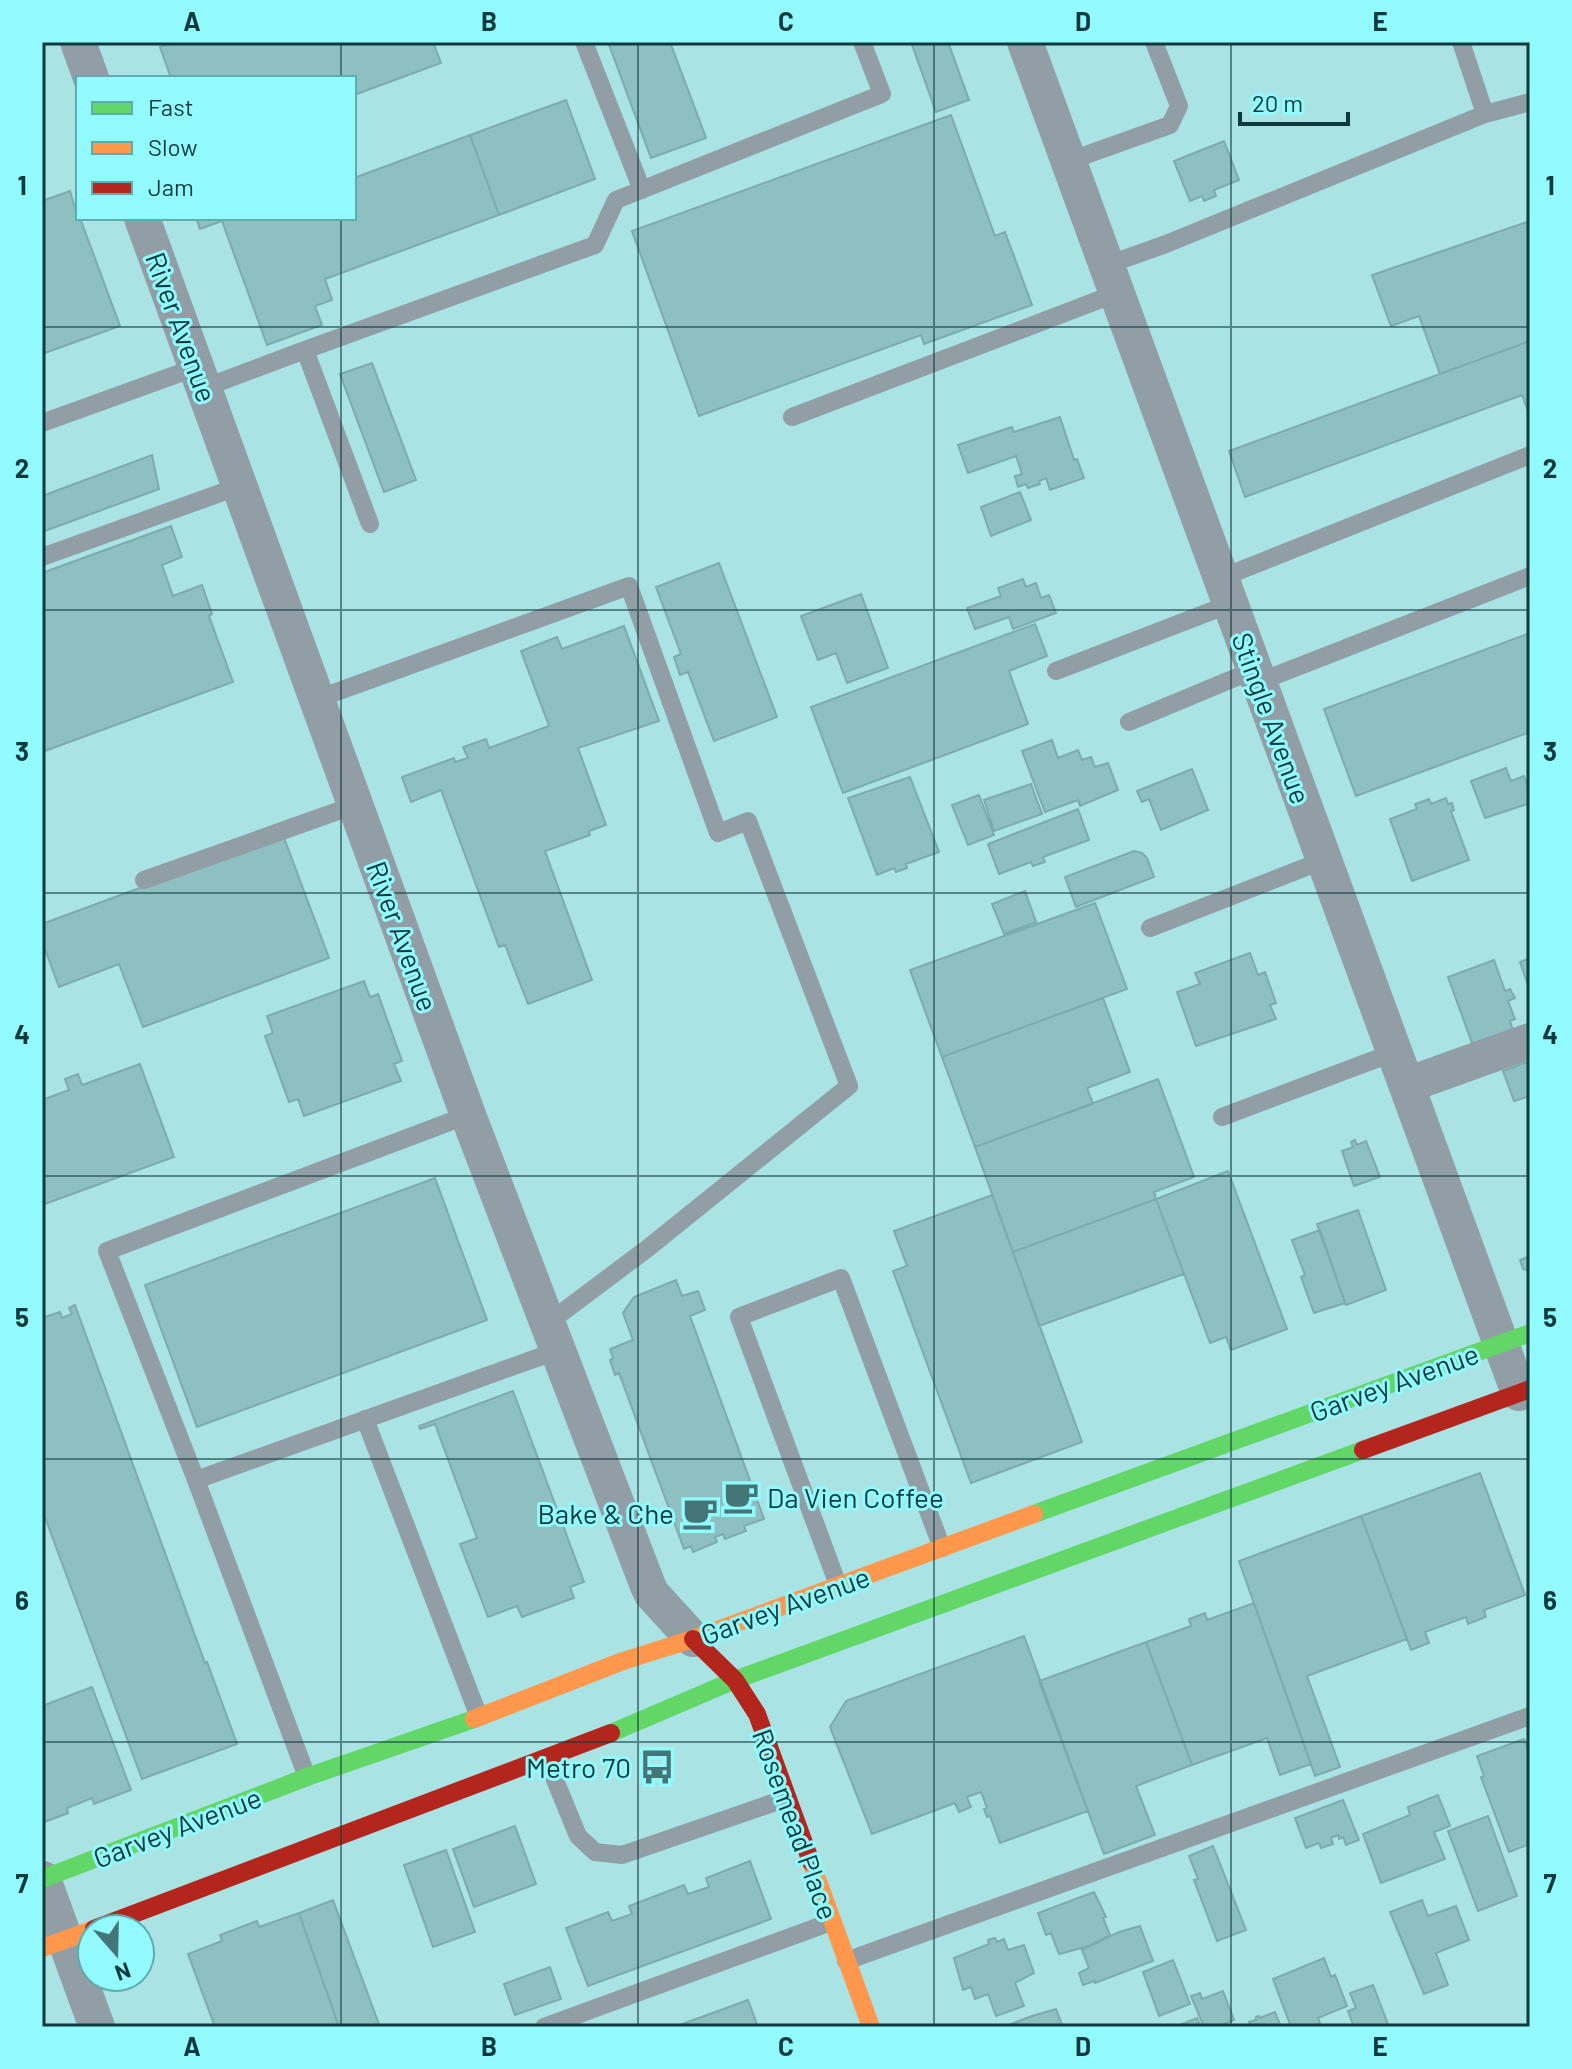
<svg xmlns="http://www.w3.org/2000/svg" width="1572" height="2069" viewBox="0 0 1572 2069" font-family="Barlow,sans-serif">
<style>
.building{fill:#8ec0c2;stroke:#7cabad;stroke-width:2}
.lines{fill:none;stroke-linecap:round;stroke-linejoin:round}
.lane{stroke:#919ea6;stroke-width:18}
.street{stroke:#919ea6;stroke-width:36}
.fast{stroke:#63d668;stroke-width:18}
.slow{stroke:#ff974d;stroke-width:18}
.jam{stroke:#b3261e;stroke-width:18}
.grid{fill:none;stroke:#0d3b3d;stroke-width:2;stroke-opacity:0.55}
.labels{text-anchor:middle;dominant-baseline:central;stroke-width:6;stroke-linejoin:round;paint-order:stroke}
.street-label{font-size:28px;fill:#0d3b3d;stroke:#92f9fd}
.poi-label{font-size:28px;fill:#0d3b3d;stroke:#92f9fd;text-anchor:end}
.neatline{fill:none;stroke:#0d3b3d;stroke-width:3}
.grid-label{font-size:26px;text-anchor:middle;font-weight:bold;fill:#0d3b3d}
</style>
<rect width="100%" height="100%" fill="#aae3e4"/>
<path class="building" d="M174 42H433L441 63 354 95V78H171L160 47Z
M608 42H670L706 138 651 158Z
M911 42H948L969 100 936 112Z
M566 100 595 179 499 215 470 135Z
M951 115 995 236 1005 232 1032 305 924 344 921 335 699 416 632 231Z
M470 135 499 215 325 279 332 300 315 306 322 325 267 345 222 221 200 229 196 218H354V178Z
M1224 141 1239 180 1214 190 1216 196 1204 201 1202 196 1190 201 1174 161Z
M70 191 78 218H80L120 326 42 354V201Z
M1530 221V341L1440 374 1419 316 1391 326 1372 275Z
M1530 341V416L1522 395 1245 497 1229 451Z
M372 363 416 480 384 492 340 374Z
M1060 417 1074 460 1077 459 1084 478 1050 490 1046 478 1039 481 1040 484 1028 488 1026 484 1018 487 1015 476 1022 474 1016 456 968 473 958 445 1012 427 1014 432Z
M152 455 159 489 42 532V496Z
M1020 492 1031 520 991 536 981 507Z
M171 526 182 557 162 565 173 596 202 585 212 614 209 616 233 682 42 752V573Z
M719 563 777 717 714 741 688 672 680 675 674 657 681 654 656 587Z
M1023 579 1026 587 1036 583 1041 598 1049 595 1056 613 1013 629 1009 617 975 629 967 608 1001 596 998 588Z
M861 594 888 668 847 683 836 653 818 660 801 616Z
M1035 624 1047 656 1009 671 1028 724 843 793 811 707Z
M624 626 659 721 578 748 606 825 589 831 590 835 545 851 592 980 528 1004 505 945 499 947 441 790 411 802 402 777 454 758 455 762 468 758 463 747 486 739 489 748 549 726 521 651 557 637 562 649Z
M1530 633V732L1356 796 1324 709Z
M1052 740 1058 758 1078 750 1082 760 1091 757 1095 767 1108 763 1118 790 1080 806 1078 800 1045 812 1022 751Z
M1506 768 1511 781 1524 776 1530 792V803L1485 818 1471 781Z
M1192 769 1208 810 1161 830 1149 799 1142 802 1137 791Z
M910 777 939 852 906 864 907 868 896 872 894 868 877 875 848 798Z
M1031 784 1042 814 994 831 984 800Z
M979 795 994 835 968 845 952 805Z
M1446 798 1448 804 1452 803 1454 810 1451 811 1469 860 1412 881 1390 819 1417 809 1415 804 1429 799 1431 804Z
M1078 809 1089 840 1043 857 1045 862 1033 866 1031 862 999 874 988 844Z
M283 835 329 958 143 1027 119 964 59 987 42 941V924Z
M1134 851 1142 853 1147 858 1154 877 1076 907 1065 877Z
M1025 891 1036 922 1004 934 992 904Z
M1095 903 1127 989 942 1057 910 970Z
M1250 953 1258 975 1265 972 1276 1003 1270 1005 1276 1019 1196 1046 1177 992 1200 984 1195 973Z
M1530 958V991L1520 962Z
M1494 960 1505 991 1510 989 1515 998 1508 1001 1515 1019 1510 1021 1516 1040 1476 1054 1448 977Z
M364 981 370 997 378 994 402 1061 394 1064 401 1081 304 1116 298 1099 289 1102 265 1036 273 1033 267 1016Z
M1103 998 1130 1072 1087 1088 1093 1104 975 1147 942 1057Z
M1530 1061V1096L1514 1101 1503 1071Z
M140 1064 174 1157 42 1205V1100L69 1090 65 1079 78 1074 82 1085Z
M1158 1079 1194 1177 1154 1192 1156 1199 1013 1252 975 1147Z
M1355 1140 1357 1145 1366 1141 1380 1177 1354 1186 1342 1151 1353 1147 1351 1142Z
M1228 1171 1287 1329 1231 1350 1226 1337 1210 1343 1156 1199Z
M435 1178 487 1320 197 1427 145 1285Z
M992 1195 1082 1442 971 1483 893 1271 907 1266 894 1231Z
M1156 1199 1184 1274 1039 1326 1013 1252Z
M1358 1210 1386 1290 1346 1305 1317 1224Z
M1320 1230 1345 1303 1314 1313 1301 1277 1305 1275 1292 1240Z
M1530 1256V1271L1523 1269 1520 1260Z
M676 1280 682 1296 698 1291 705 1310 690 1316 764 1519 744 1526 746 1531 725 1539 723 1534 715 1537 717 1542 693 1552 691 1546 684 1549 619 1373 615 1375 610 1360 613 1358 610 1349 633 1340 623 1313 634 1297Z
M75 1305 205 1663 207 1662 237 1744 142 1779 42 1509V1318L60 1312 62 1318 72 1314 69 1308Z
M513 1391 584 1582 570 1587 574 1598 522 1617 517 1606 488 1617 460 1544 477 1538 435 1424 420 1429 419 1426Z
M1480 1473 1525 1595 1484 1610 1486 1617 1468 1624 1466 1617 1425 1632 1429 1643 1411 1650 1361 1516Z
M1361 1516 1407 1639 1307 1676 1340 1767 1315 1776 1239 1561Z
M1254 1603 1311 1764 1280 1775 1267 1738 1192 1765 1146 1642 1191 1626 1189 1619 1205 1613 1207 1620Z
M1024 1636 1088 1811 1000 1843 990 1816 987 1817 984 1809 987 1808 981 1792 967 1797 971 1807 959 1812 955 1803 872 1834 830 1727 846 1701Z
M1146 1642 1192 1765 1136 1786 1155 1835 1104 1854 1039 1681Z
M92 1687 131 1790 94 1804 92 1798 67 1808 68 1813 42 1823V1706Z
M1524 1739 1530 1756V1844L1509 1852 1481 1777 1484 1776 1477 1756Z
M1438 1795 1450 1826 1434 1832 1445 1859 1381 1883 1363 1834 1410 1815 1408 1807Z
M1343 1800 1359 1840 1346 1845 1343 1837 1339 1839 1338 1835 1331 1838 1333 1844 1321 1848 1319 1843 1306 1848 1295 1818Z
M1488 1816 1517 1896 1478 1911 1448 1831Z
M515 1826 536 1884 474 1907 453 1849Z
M1213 1846 1246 1930 1217 1941 1194 1880 1198 1879 1189 1856Z
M446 1850 475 1932 433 1947 404 1865Z
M750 1861 771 1919 588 1986 566 1928 608 1912 612 1921 632 1914 629 1906 684 1885 688 1894 709 1887 706 1878Z
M1094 1892 1106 1917 1103 1918 1110 1935 1089 1946 1059 1954 1051 1933 1046 1935 1038 1913Z
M333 1900 380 2027H339L299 1913Z
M1422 1900 1428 1916 1456 1906 1469 1940 1436 1953 1448 1985 1424 1994 1390 1912Z
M299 1913 339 2027H215L188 1954 222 1941 220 1935 257 1921 259 1927Z
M1140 1926 1153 1961 1095 1983 1094 1981 1083 1985 1079 1973 1089 1968 1082 1950 1119 1932Z
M995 1938 997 1942 1004 1939 1008 1950 1024 1945 1034 1973 1015 1983 1024 2006 996 2016 988 1994 975 1999 971 1987 963 1990 954 1958 989 1944 988 1940Z
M1324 1958 1331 1977 1335 1975 1347 2006 1318 2018 1320 2023 1310 2027H1291L1273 1979Z
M1173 1960 1190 2004 1159 2016 1143 1972Z
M550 1967 561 1999 515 2015 504 1984Z
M1373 1985 1389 2027H1354L1348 2011 1356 2008 1350 1993Z
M1223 1991 1234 2020 1217 2027H1204L1191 1996 1200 1993 1202 1999Z
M748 2000 758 2027H674Z
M1056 2009 1063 2027H1003L1032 2016Z
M1275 2012 1281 2027H1251L1249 2022 1256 2020V2017L1259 2016 1260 2018Z
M1197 2018 1201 2027H1175Z"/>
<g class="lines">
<path class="lane" d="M584 42 642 190
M1485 114 1530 102
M1069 161 1170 125 1179 106 1154 42
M1107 265 1166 244 1485 114 1461 42
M305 350 595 245 616 200 882 94 862 42
M204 388 305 350 370 524
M792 417 1117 293
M42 423 197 367
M42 557 240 486
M1221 578 1530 455
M1056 671 1230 604
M1259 682 1530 576
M317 699 629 586 718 833 748 821 849 1086 648 1248 548 1323
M1129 722 1254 670
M144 880 355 805
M1150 928 1324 860
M1222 1117 1395 1052
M365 1419 479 1717
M196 1480 107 1251 468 1115
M838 1585 739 1317 841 1278 942 1548
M546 1758 578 1836 595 1852 622 1855 787 1798
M307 1777 196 1480 559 1350
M846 1961 1530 1716
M544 2027 831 1922"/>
<path class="street" d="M78 42 91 78
M1025 42 1519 1393
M142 218 468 1115 648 1586 652 1594 693 1639
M1407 1085 1530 1041
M43 1879 97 2027"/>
<path class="fast" d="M1034 1514 1530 1333
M611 1733 735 1680 1363 1450
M42 1879 307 1777 474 1719"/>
<path class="slow" d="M474 1719 623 1661 693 1639 1034 1514
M811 1862 871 2027
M42 1948 92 1930"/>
<path class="jam" d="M1363 1450 1530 1389
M693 1639 735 1680 757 1714 811 1862
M94 1929 611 1733"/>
</g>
<path class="grid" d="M341 42V78M638 42V2027M934 42V2027M1231 42V2027M341 218V2027M42 327H1530M42 610H1530M42 893H1530M42 1176H1530M42 1459H1530M42 1742H1530"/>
<defs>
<g id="cafe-bare" transform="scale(2.76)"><path d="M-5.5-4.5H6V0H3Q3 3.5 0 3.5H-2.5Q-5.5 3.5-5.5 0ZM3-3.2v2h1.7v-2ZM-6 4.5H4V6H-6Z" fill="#447677" stroke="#92f9fd" stroke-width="2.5" paint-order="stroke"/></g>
<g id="bus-bare" transform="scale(2.76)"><path d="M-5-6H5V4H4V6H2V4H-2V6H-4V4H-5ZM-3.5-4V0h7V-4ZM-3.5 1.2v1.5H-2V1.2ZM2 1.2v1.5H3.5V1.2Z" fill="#447677" stroke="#92f9fd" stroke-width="2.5" paint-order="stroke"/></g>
</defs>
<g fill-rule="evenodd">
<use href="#cafe-bare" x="741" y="1497"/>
<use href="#cafe-bare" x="700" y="1513"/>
<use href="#bus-bare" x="657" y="1767"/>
</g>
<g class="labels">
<g class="street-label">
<text transform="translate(182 327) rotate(70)">River Avenue</text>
<text transform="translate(1272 718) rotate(70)">Stingle Avenue</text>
<text transform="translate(403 936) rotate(70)">River Avenue</text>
<text transform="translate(1394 1382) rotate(-20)">Garvey Avenue</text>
<text transform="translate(785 1605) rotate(-20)">Garvey Avenue</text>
<text transform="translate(796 1824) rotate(70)">Rosemead Place</text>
<text transform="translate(177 1827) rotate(-21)">Garvey Avenue</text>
</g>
<g class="poi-label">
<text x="767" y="1497" text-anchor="start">Da Vien Coffee</text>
<text x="674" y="1513">Bake &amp; Che</text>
<text x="631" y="1767">Metro 70</text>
</g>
</g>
<rect width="1572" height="2069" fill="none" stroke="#92f9fd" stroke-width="88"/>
<rect x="76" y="76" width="280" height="144" fill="#92f9fd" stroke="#5dadb0" stroke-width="2"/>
<rect x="92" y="102" width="40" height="12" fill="#63d668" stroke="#5dadb0" stroke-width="2"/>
<text x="148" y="116" font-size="24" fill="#0d3b3d">Fast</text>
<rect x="92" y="142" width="40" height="12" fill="#ff974d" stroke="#5dadb0" stroke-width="2"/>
<text x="148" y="156" font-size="24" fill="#0d3b3d">Slow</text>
<rect x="92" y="182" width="40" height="12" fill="#b3261e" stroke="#5dadb0" stroke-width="2"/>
<text x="148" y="196" font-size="24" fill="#0d3b3d">Jam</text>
<g transform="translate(116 1953) rotate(160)"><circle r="38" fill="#92f9fd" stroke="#5dadb0" stroke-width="2"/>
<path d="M0-6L14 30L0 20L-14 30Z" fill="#447677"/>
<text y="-12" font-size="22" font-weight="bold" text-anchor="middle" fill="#0d3b3d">N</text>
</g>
<path d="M1240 112v12h108v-12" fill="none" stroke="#0d3b3d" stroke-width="4"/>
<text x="1252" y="112" font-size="24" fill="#0d3b3d" stroke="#92f9fd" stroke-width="6" paint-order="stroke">20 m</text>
<rect x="44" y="44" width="1484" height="1981" class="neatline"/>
<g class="grid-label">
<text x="192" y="31">A</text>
<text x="489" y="31">B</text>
<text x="786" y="31">C</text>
<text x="1083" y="31">D</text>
<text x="1380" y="31">E</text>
<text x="22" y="195">1</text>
<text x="1550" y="195">1</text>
<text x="22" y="478">2</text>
<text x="1550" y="478">2</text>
<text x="22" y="761">3</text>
<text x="1550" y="761">3</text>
<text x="22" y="1044">4</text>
<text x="1550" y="1044">4</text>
<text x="22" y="1327">5</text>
<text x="1550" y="1327">5</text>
<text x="22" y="1610">6</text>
<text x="1550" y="1610">6</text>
<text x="22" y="1893">7</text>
<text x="1550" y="1893">7</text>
<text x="192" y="2056">A</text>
<text x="489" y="2056">B</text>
<text x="786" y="2056">C</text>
<text x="1083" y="2056">D</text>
<text x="1380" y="2056">E</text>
</g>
</svg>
